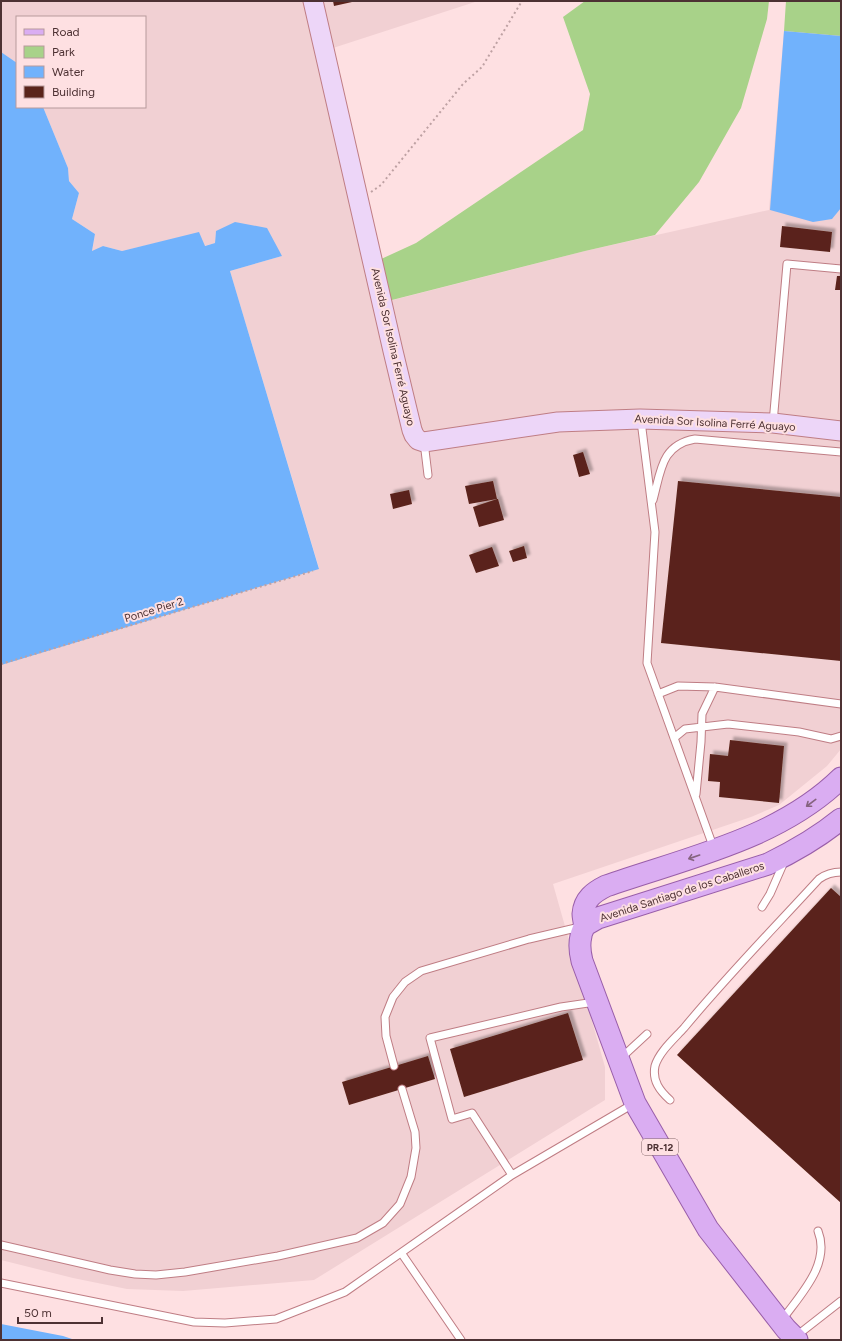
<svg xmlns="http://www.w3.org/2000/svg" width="842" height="1341" viewBox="0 0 842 1341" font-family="Figtree,sans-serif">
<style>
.built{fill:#f1d0d3}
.green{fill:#a8d289}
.water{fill:#71b2fc}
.building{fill:#5a241a;filter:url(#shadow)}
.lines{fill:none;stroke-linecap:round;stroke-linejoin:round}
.lane-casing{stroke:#bf7d84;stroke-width:9}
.secondary-casing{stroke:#bf7d84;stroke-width:21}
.primary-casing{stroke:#995ea9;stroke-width:23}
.path{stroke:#bea1a3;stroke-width:2;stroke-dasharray:2 3;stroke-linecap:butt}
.lane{stroke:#fff;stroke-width:7}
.secondary{stroke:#edd6f8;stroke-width:19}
.primary{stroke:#daadf2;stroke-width:21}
.oneway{stroke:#85637f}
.labels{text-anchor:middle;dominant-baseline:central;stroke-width:4;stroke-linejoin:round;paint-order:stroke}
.shield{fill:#fee0e2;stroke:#826668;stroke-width:1}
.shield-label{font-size:10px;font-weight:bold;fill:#4d3133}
.street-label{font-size:11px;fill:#4d3133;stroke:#fee0e2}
</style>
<defs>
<filter id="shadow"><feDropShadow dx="3.5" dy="-3.5" stdDeviation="1" flood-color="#0004"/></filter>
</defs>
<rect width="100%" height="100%" fill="#fee0e2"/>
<path class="built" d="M1 1H478L333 48 389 301 585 251 769 210 784 31 841 36V749L827 766 779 805 751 817 553 884 605 1067V1100L314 1280 183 1291 127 1289 73 1278 1 1260V664L319 568 230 271 282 256 216 231 215 243 204 246 199 233 122 251 103 246 92 252 95 234 72 219 79 193 69 181 68 168 43 107H145V17H17V63L1 52Z"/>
<path class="green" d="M585 1H769L767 19 741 108 699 182 655 235 585 251 388 301 379 260 416 243 583 130 590 94 563 17Z
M786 1H841V36L784 31Z"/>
<path class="water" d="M784 31 841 36V208L832 219 813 222 770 210Z
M1 52 17 63V107H43L68 168 69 181 79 193 72 219 95 234 92 251 103 246 122 251 199 232 205 246 215 243 216 231 235 222 267 228 282 256 230 271 319 569 1 665Z
M1 1324 63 1336 75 1340H1Z"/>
<path class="building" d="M333 1H352V2L334 6Z
M782 226 832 232 830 252 780 247Z
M837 276H841V290H835Z
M583 452 590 474 579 477 573 455Z
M493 481 497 499H498L504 520 479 527 473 507 497 499 469 504 465 486Z
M678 481 841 497V661L661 643Z
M409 490 412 504 393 509 390 494Z
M524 546 527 558 513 562 509 551Z
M492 547 499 566 476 573 469 555Z
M730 740 784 746 779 803 719 797 720 782 708 781 710 754 728 756Z
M831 888 841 897V1203L677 1055Z
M568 1013 583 1060 464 1097 450 1049Z
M428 1056 435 1079 349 1105 342 1082Z"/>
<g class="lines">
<g class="lane-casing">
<path id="lane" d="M641 421 655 532 647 663 714 849
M773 423 787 264 841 269
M424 442 428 475
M653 500C661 471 661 445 695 439L841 452
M658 694 678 686 715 687 841 704
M674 738 685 729 728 724 799 732 831 739 841 736
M696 794 701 742 702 714 715 687
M762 907 770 894 784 862
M621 1058 647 1034
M394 1066 386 1036 385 1017 393 997 405 982 421 971 529 939 580 927
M670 1100C660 1091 652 1081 655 1066 659 1052 674 1039 684 1028 727 976 774 928 819 879 826 874 832 872 841 872
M512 1175 472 1113 452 1119 430 1038 561 1007 595 1002
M1 1245 110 1270 135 1274 156 1275 185 1272 278 1256 357 1238 383 1223 400 1204 411 1177 416 1148 415 1132 402 1089
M402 1254 461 1340
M1 1283 194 1322 225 1323 276 1319 345 1292 512 1175 633 1104
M782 1320C800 1295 831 1264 818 1231
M795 1337 841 1301"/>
</g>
<g class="secondary-casing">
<path id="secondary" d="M313 1 393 351 412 430 414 435 418 440 424 442 558 422 640 419 773 423 841 431"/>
</g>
<g class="primary-casing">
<path id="primary" d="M584 926 598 918 768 864C793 852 819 837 841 819
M797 1340 786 1329 708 1229 635 1103 582 961C580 953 579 944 581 936 581 933 583 930 584 927 585 923 583 918 583 914 584 899 594 892 606 886 686 858 779 839 841 778"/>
</g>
<path class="path" d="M371 192 381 185 463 84 482 67 522 1
M1 664 313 571"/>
<use href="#lane" class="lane"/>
<use href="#secondary" class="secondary"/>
<use href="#primary" class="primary"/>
</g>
<defs><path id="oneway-shaft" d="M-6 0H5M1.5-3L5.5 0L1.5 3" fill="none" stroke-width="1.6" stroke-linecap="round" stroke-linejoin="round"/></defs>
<g class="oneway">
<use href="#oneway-shaft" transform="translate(811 803) rotate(143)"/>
<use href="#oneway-shaft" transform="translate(694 857) rotate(161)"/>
</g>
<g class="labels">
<rect class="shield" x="642" y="1139" width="36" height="16" rx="3"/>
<g class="shield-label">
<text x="660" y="1147">PR-12</text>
</g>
<g class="street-label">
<text transform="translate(393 347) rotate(77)">Avenida Sor Isolina Ferré Aguayo</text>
<text transform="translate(715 423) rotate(3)">Avenida Sor Isolina Ferré Aguayo</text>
<text transform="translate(154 610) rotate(-17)">Ponce Pier 2</text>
<text transform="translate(682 892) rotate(-18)">Avenida Santiago de los Caballeros</text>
</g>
</g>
<rect width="842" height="1341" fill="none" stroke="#4d3133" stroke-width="4"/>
<rect x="16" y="16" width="130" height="92" fill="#fee0e2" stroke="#b79a9c"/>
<rect x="24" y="29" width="20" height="6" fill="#daadf2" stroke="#b79a9c"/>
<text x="52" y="36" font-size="12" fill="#4d3133">Road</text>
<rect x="24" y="46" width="20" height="12" fill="#a8d289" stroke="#b79a9c"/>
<text x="52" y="56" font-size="12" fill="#4d3133">Park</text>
<rect x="24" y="66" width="20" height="12" fill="#71b2fc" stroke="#b79a9c"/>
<text x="52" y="76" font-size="12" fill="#4d3133">Water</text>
<rect x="24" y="86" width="20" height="12" fill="#5a241a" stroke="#b79a9c"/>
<text x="52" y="96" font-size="12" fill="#4d3133">Building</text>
<path d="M18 1317v6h84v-6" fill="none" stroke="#4d3133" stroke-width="2"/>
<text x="24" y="1317" font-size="12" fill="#4d3133" stroke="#fee0e2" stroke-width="3" paint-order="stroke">50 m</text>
</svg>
